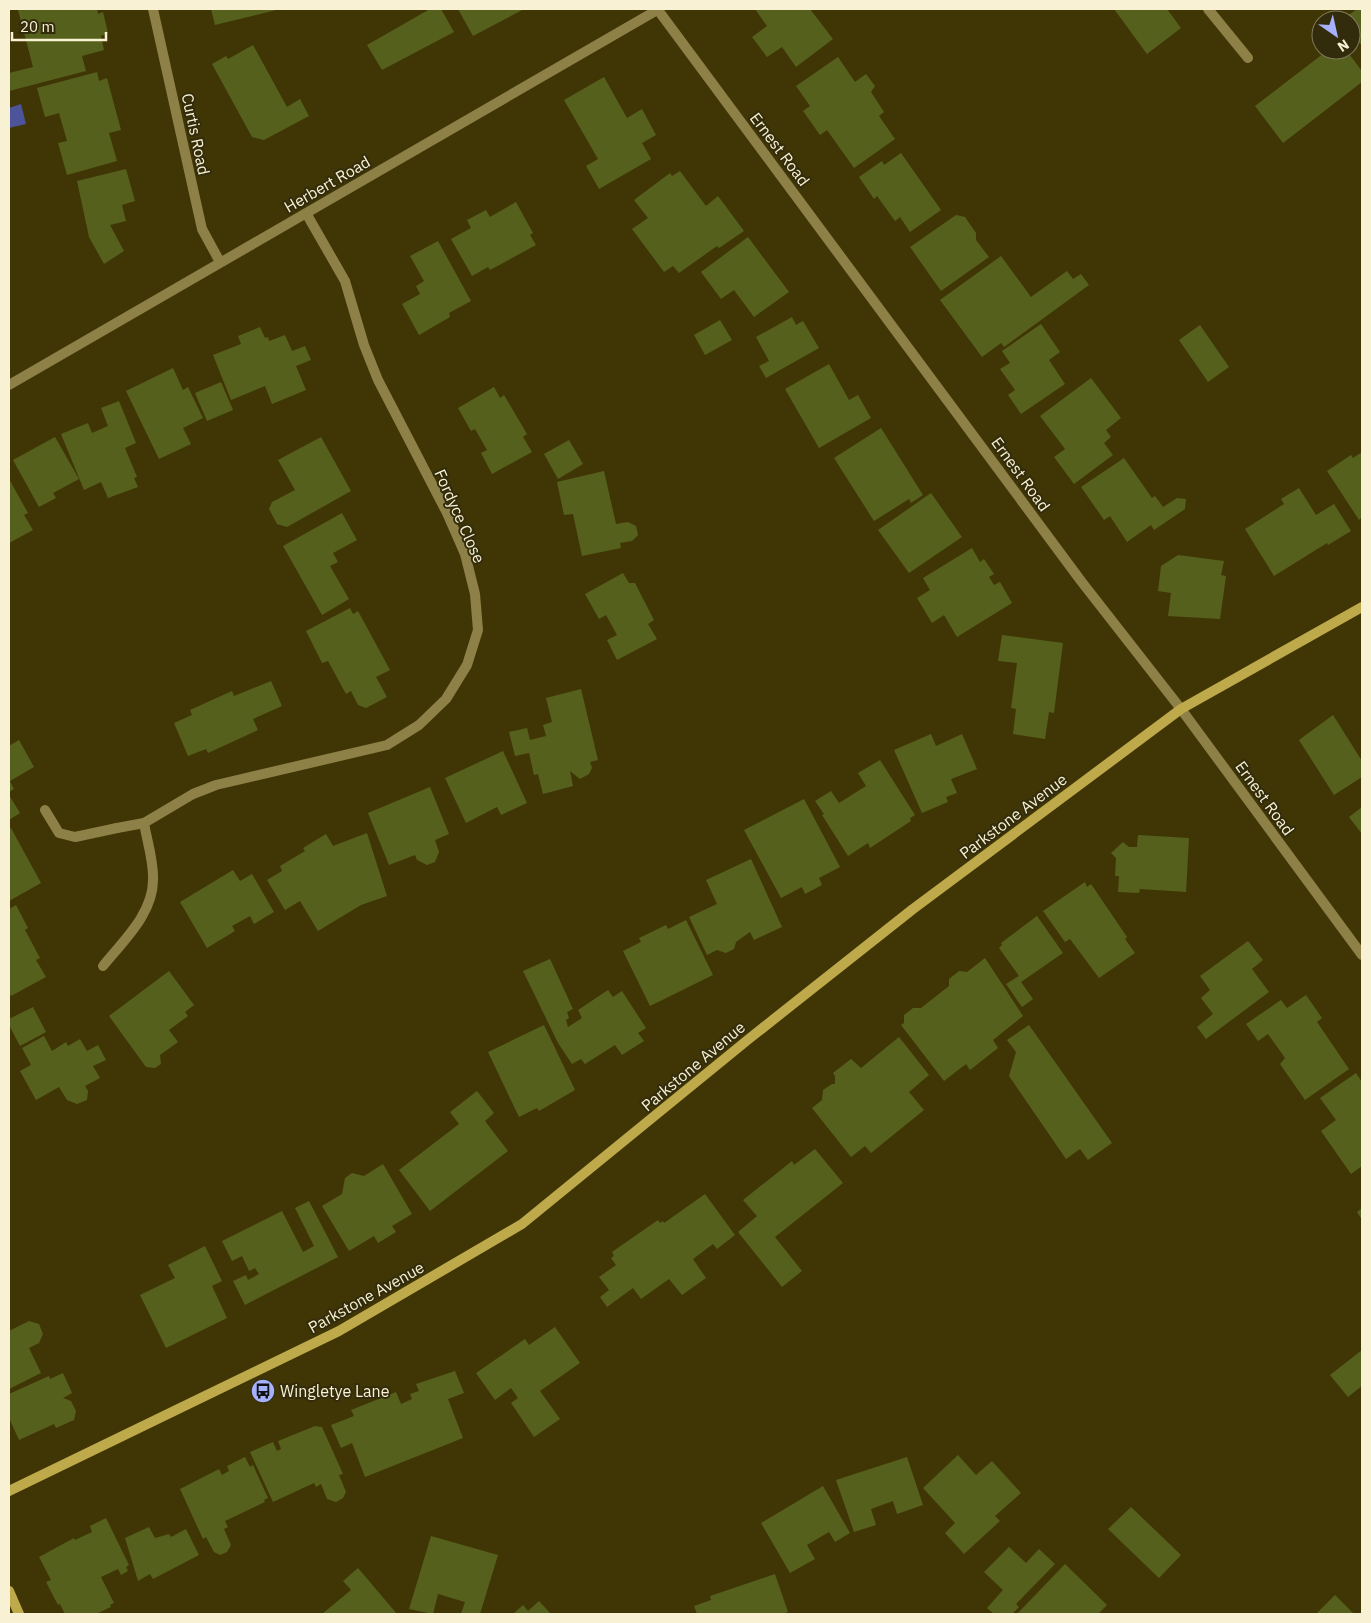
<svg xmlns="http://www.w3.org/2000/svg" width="1371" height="1623" viewBox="0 0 1371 1623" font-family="'IBM Plex Sans',sans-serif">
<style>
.water{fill:#4d549a}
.building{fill:#56601d}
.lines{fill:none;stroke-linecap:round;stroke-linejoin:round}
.lane{stroke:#8e8148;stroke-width:10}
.street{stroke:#8e8148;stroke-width:10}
.secondary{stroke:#bfaa4b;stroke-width:10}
.labels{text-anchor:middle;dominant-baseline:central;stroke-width:4;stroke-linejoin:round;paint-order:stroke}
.street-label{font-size:16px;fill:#f8f1d3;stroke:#332c0c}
.poi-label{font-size:16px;fill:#f8f1d3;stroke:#332c0c;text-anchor:start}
</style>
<rect width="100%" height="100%" fill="#403605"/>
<path class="water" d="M21 104 26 124 9 128V108Z"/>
<path class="building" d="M23 9H97L98 14 103 12 108 33 101 36 104 50 82 56 86 71 9 91V73L33 67 18 10Z
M211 9H275L276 10 215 25Z
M430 9H441L454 32 382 70 367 45Z
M458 9H524L473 36Z
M755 9H810L833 39 796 67 782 47 767 57 752 37 767 26Z
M1114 9H1167L1181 28 1147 54Z
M1357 9H1362V46L1351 31V20H1342Z
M253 45 287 107 300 99 309 116 264 140 252 137 212 64 226 56 228 59Z
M1328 50H1346L1362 71V82L1283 143 1255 106Z
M838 57 855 82 866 74 875 86 871 92 884 112 879 116 895 139 854 168 827 130 820 135 803 111 810 106 796 86Z
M97 72 99 81 107 78 121 130 109 133 117 161 67 175 58 143 67 141 59 113 45 117 37 88Z
M604 77 627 118 642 109 656 135 642 143 651 159 599 189 586 166 598 159 564 100Z
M901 153 941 210 910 232 900 217 895 221 877 196 874 199 859 177 882 161 884 165Z
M126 169 135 201 122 205 126 221 110 225 124 251 104 264 89 237 77 181Z
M680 171 706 206 718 196 744 231 719 248 717 246 679 273 673 266 664 272 632 229 648 218 634 200 670 173 672 176Z
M516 202 533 233 530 235 536 245 490 270 488 267 472 276 451 239 471 228 467 220 486 210 490 217Z
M956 215 965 217 976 233V240L989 257 941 291 910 247Z
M748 237 789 292 754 317 734 290 721 299 701 272Z
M438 241 471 301 449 313 450 317 419 335 402 304 420 294 416 286 424 281 410 256Z
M1001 256 1031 297 1067 271 1073 279 1081 274 1089 285 1004 347 1001 343 982 357 940 300Z
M792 317 796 325 803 321 819 348 766 378 759 366 769 361 756 337Z
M720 320 732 340 705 355 694 335Z
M1041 324 1060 352 1049 360 1065 384 1021 414 1008 395 1015 390 1000 369 1010 363 1002 351Z
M1200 325 1229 367 1208 382 1179 340Z
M260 327 265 338 268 337 269 341 285 335 292 351 305 346 311 360 296 366 306 390 272 404 265 386 231 400 213 355 241 344 238 336Z
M829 364 849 400 858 395 871 418 819 448 785 389Z
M173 368 183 390 188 387 203 418 183 428 191 444 159 459 126 391Z
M1091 378 1121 418 1106 430 1111 437 1104 443 1113 455 1074 484 1054 457 1065 449 1040 416Z
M221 382 233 410 207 421 195 393Z
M494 387 500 398 504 395 527 434 523 437 532 452 492 474 481 453 487 450 475 429 471 431 458 408Z
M119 401 136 443 125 448 137 477 134 478 138 487 108 498 101 482 84 490 61 434 88 423 92 433 108 426 101 408Z
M881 428 923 495 911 503 909 499 874 521 834 458Z
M55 437 79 479 53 493 56 498 39 507 13 460Z
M321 437 351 491 287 527 277 524 269 509 272 502 295 490 278 460Z
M569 440 583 464 558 479 544 454Z
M1362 452V517L1359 520 1327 471 1351 455 1353 458Z
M1124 458 1152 498 1155 496 1163 507 1177 498 1186 499 1185 509 1154 530 1151 525 1127 542 1110 516 1104 520 1081 487Z
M604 471 616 524 628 522 636 526 638 535 632 541 620 543 621 548 582 556 573 514 564 515 557 482Z
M9 479 28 513 24 515 33 530 9 543Z
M1299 488 1316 515 1334 504 1351 531 1328 545 1327 543 1274 576 1245 529 1284 504 1281 499Z
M931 493 962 537 909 573 878 530Z
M342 513 357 540 333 553 338 562 330 566 349 599 322 615 283 546Z
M972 548 980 562 984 559 994 574 989 577 994 585 1000 582 1012 603 957 637 944 615 932 623 917 598 930 590 923 578Z
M1178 555 1224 561 1221 575 1226 576 1220 619 1168 616 1171 593 1158 591 1161 566Z
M623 573 629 583H635L654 620 648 624 657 639 617 660 607 640 617 635 606 615 599 619 585 594Z
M350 608 353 614 358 611 390 670 376 677 387 697 366 708 358 705 351 691 346 694 328 661 322 663 306 631Z
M1002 635 1063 643 1054 713 1049 712 1045 739 1013 734 1016 709 1011 708 1017 663 998 661Z
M271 681 282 706 253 719 258 730 208 753 206 749 188 756 174 723 192 715 190 710 232 691 234 696Z
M581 689 598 760 590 762 592 768 589 774 580 779 570 771 573 786 543 794 538 774 534 775 529 753 515 756 509 732 527 728 530 740 546 736 543 725 552 722 546 698Z
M1333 715 1362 761V777L1334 795 1299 740Z
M931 734 936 746 962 734 977 769 951 779 957 793 946 797 948 802 922 813 894 750Z
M19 740 34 767 10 781 14 789 9 792V746Z
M503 751 527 803 501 815 497 807 466 823 445 778Z
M880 760 915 815 910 818 911 821 870 848 868 843 848 856 822 815 824 814 815 801 831 791 839 803 866 786 858 773Z
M430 787 449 834 435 840 439 852 435 862 427 865 417 860 415 855 389 865 368 813Z
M9 795 20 813 9 820Z
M804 799 840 867 819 878 822 885 805 894 802 887 781 898 744 830Z
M1362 807V834L1349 817Z
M11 828 41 883 9 901V829Z
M367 833 387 896 361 905 318 931 300 901 285 910 267 880 282 871 280 866 305 851 303 848 326 834 333 846Z
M1138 835 1189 838 1186 892 1140 889 1139 893 1118 892 1119 876H1115L1116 858 1111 853 1123 842 1129 847H1137Z
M751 859 782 927 754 940 750 932 736 942 734 949 726 953 717 950 707 955 689 917 717 904 706 880Z
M233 870 240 881 252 874 274 912 254 924 250 916 232 926 235 931 207 948 180 902Z
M1085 882 1087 887 1091 884 1127 937 1125 939 1135 953 1099 978 1070 939 1065 942 1043 911Z
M16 905 28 928 25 930 40 958 36 960 46 977 11 996 9 991V909Z
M1037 916 1063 953 1021 982 1033 999 1022 1007 1006 984 1019 976 999 948 1002 945 1001 943Z
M686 920 713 975 650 1006 623 951 641 942 639 938 666 925 668 929Z
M1248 941 1263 960 1252 969 1269 992 1206 1039 1197 1027 1213 1014 1201 998 1210 990 1200 976Z
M985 958 1023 1016 993 1040 998 1048 970 1070 966 1064 944 1081 901 1025 904 1023V1015L913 1008H921L949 986V979L959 971 967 972Z
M550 959 573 1009 567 1012 569 1018 566 1020 568 1027 582 1018 578 1010 608 990 613 997 622 991 646 1028 638 1033 644 1041 622 1055 615 1045 585 1064 581 1059 572 1064 558 1043 523 971Z
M169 971 194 1005 185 1012 188 1016 169 1030 178 1042 160 1055 161 1064 155 1068 146 1067 109 1016Z
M1306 995 1322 1018 1317 1022 1349 1069 1305 1100 1280 1064 1285 1058 1268 1034 1258 1041 1246 1024 1281 1000 1287 1008Z
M33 1007 46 1032 20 1046 9 1025V1019Z
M544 1025 575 1090 539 1111 537 1108 519 1117 488 1052Z
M1029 1025 1112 1143 1088 1160 1080 1149 1066 1159 1009 1076 1016 1052 1007 1040Z
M44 1036 52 1051 66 1042 68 1046 80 1039 87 1051 98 1045 106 1060 93 1066 100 1078 85 1086 88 1091 87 1100 77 1104 67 1100 59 1087 36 1100 20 1071 31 1065 22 1048Z
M899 1037 929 1075 909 1092 924 1110 871 1153 865 1146 851 1157 812 1108 822 1100 823 1090 832 1084H835V1076L833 1073 851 1059 861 1068Z
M1356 1073 1362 1082V1166L1351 1174 1321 1131 1336 1120 1320 1098Z
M477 1091 494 1113 485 1121 508 1151 430 1211 399 1170 459 1124 450 1112Z
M815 1149 843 1183 775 1237 802 1271 782 1287 738 1232 757 1216 743 1200 792 1161 794 1165Z
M383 1164 412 1214 392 1226 396 1232 378 1243 374 1236 349 1251 322 1206 342 1194 345 1178 352 1173 364 1176Z
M705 1194 735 1235 717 1249 713 1244 693 1259 706 1278 682 1295 669 1279 641 1299 633 1288 607 1307 600 1297 609 1290 599 1277 616 1265 611 1258 614 1256 612 1252 658 1220 660 1223 663 1221 664 1223Z
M309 1201 338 1257 245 1305 233 1281 246 1275 248 1280 259 1274 255 1268 249 1271 242 1256 232 1261 222 1241 282 1211 303 1252 314 1246 295 1208Z
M1362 1208V1220L1357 1212Z
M205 1246 222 1281 212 1286 227 1318 166 1348 140 1295 175 1278 168 1265Z
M29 1321 39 1324 43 1334 39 1343 29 1348 41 1373 9 1389V1331Z
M555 1327 580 1363 540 1391 560 1419 534 1437 511 1403 518 1398 511 1388 495 1400 476 1373 525 1339 529 1345Z
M1362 1350V1386L1348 1397 1330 1375Z
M455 1371 464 1393 448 1399 463 1438 365 1477 352 1443 341 1448 331 1425 354 1416 351 1410 396 1392 401 1404 412 1399 410 1394 419 1391 416 1384Z
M63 1373 72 1393 63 1398 71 1401 76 1411 74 1420 56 1428 54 1424 19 1440 9 1418V1394L49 1376 50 1379Z
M315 1426 322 1427 343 1474 339 1475 346 1492 343 1498 336 1502 327 1499 321 1484 316 1487 314 1483 273 1502 250 1452 273 1442 277 1451 281 1449 278 1441Z
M958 1455 976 1475 992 1461 1021 1493 995 1516 1000 1521 964 1554 945 1533 955 1523 923 1488Z
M245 1457 250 1467 253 1465 268 1498 264 1500 265 1502 225 1521 228 1527 224 1529 231 1545 227 1552 220 1555 214 1552 206 1537 203 1539 180 1489 219 1469 222 1475 229 1471 227 1466Z
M907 1457 923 1505 897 1514 893 1501 871 1509 876 1525 854 1532 836 1480Z
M823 1486 850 1533 835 1542 829 1532 807 1545 815 1559 790 1573 761 1523Z
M1131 1507 1181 1555 1159 1578 1108 1529Z
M106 1518 129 1565 126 1567 128 1571 121 1575 118 1569 101 1577 114 1603 110 1605 111 1607 96 1614H65L60 1604 58 1605 46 1582 51 1580 39 1557 74 1538 75 1540 92 1532 90 1526Z
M149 1527 155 1538 169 1534 171 1537 186 1529 199 1555 153 1579 150 1574 138 1581 125 1538Z
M431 1536 498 1555 480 1614H461L465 1602 438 1594 433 1614 409 1609Z
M1009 1547 1026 1563 1039 1549 1055 1564 1016 1604 1019 1607 1012 1614H994L987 1608 1003 1590 984 1572Z
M1065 1564 1107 1605 1098 1614H1017Z
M358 1568 397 1614H322L351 1590 343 1581Z
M775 1574 788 1612 781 1614H697L694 1606 711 1600 710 1596Z
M1335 1595 1354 1614H1316Z
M539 1601 551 1614H513L523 1605 528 1611Z"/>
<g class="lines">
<path class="lane" d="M1208 9 1248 58
M45 810 59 833 75 837 117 828
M103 966C123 941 153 914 153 880 154 862 147 841 144 823"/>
<path class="street" d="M153 9 202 229 220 262
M658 10 1081 581 1181 709 1362 955
M9 385 659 9
M117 828 144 823 193 794 216 785 387 745 419 725 446 699 467 665 478 630 475 594 465 554 447 513 378 380 364 345 345 281 306 213"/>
<path class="secondary" d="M9 1491 339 1331 522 1224 750 1038 913 909 1181 709 1362 607
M9 1591 19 1614"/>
</g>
<defs>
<g id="bus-disc" transform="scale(1.25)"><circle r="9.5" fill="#a5b1fc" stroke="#332c0c"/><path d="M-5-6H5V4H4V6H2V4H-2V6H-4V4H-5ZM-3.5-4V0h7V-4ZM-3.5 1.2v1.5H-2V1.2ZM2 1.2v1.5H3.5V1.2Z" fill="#111"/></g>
</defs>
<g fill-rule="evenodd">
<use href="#bus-disc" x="263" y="1391"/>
</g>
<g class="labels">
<g class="street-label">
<text transform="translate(196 134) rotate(78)">Curtis Road</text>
<text transform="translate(780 149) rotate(53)">Ernest Road</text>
<text transform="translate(327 184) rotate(-30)">Herbert Road</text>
<text transform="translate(1021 474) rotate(54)">Ernest Road</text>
<text transform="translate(460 516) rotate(66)">Fordyce Close</text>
<text transform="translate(1265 798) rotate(54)">Ernest Road</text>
<text transform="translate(1013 816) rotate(-37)">Parkstone Avenue</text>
<text transform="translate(693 1066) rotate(-40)">Parkstone Avenue</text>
<text transform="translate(366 1297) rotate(-29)">Parkstone Avenue</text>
</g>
<g class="poi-label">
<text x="280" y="1391">Wingletye Lane</text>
</g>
</g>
<rect width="1371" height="1623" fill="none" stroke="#f8f1d3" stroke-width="20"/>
<g transform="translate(1336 35) rotate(146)"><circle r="24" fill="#332c0c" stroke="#827b5c"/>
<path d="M0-4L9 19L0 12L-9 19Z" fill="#a5b1fc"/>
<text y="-8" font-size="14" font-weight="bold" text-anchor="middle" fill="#f8f1d3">N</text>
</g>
<path d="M12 32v8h94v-8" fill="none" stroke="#f8f1d3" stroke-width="2.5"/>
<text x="20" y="32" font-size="15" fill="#f8f1d3" stroke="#332c0c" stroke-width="4" paint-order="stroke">20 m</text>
</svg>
